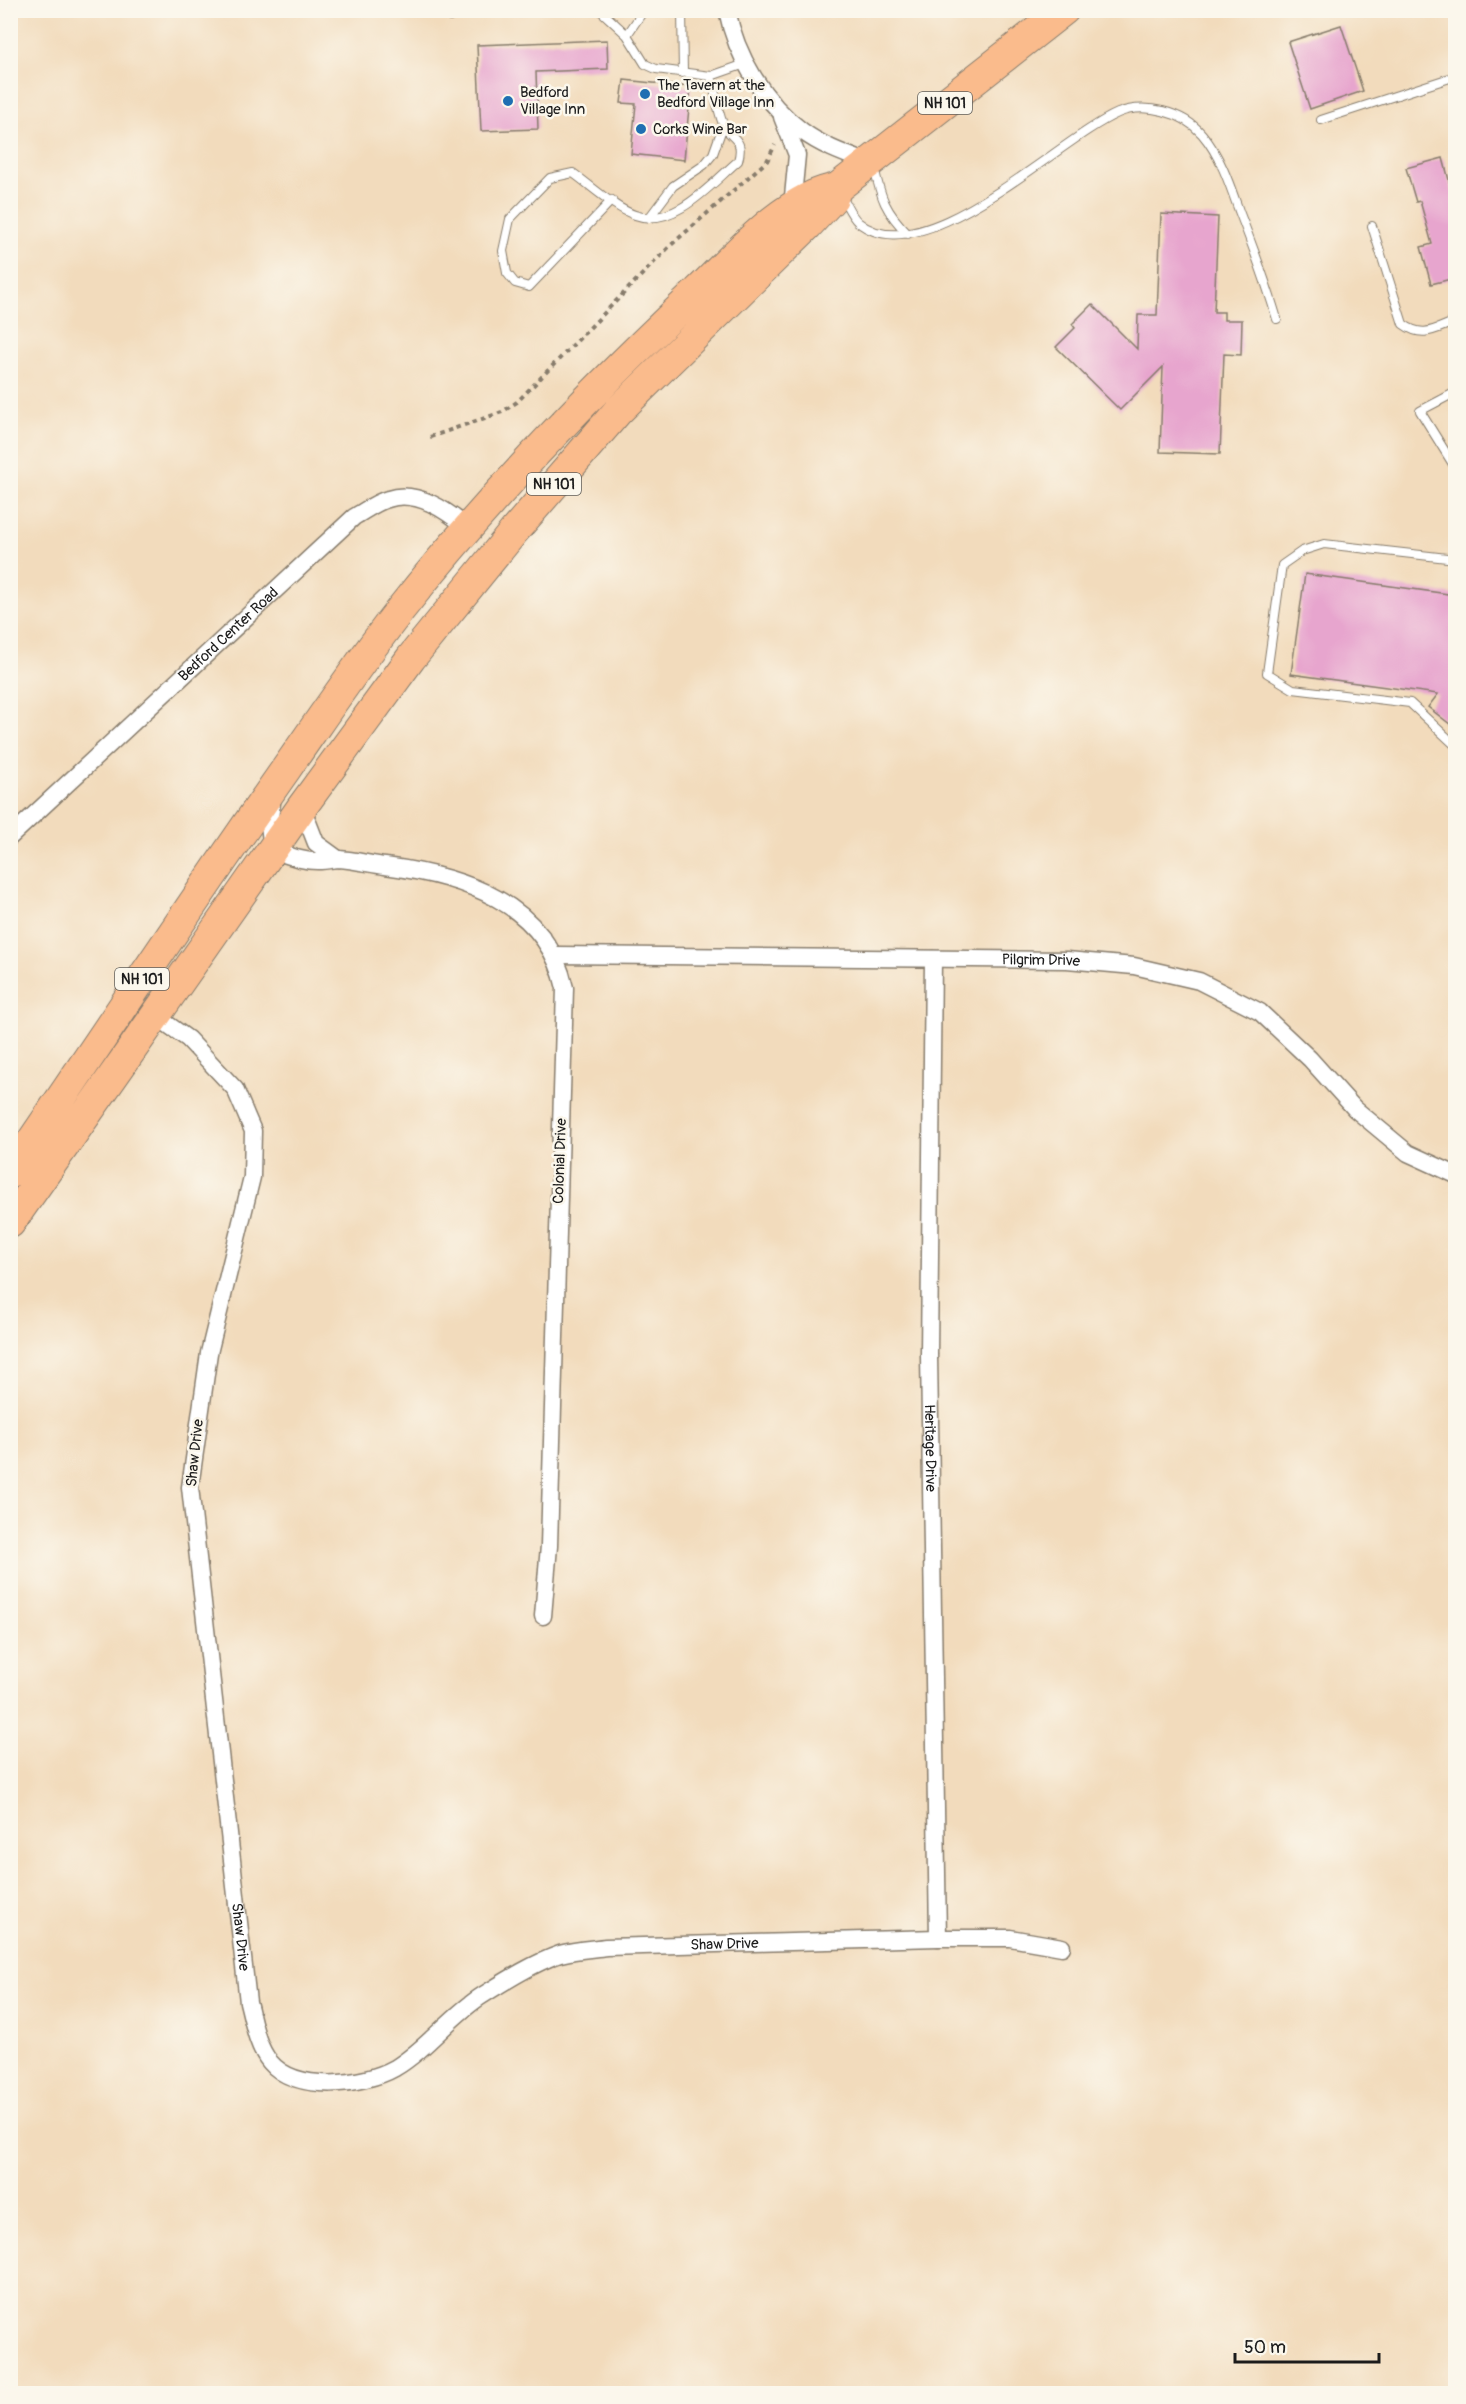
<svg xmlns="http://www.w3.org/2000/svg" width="1466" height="2404" viewBox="0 0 1466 2404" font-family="Pangolin,sans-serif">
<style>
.building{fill:#e7a5ce}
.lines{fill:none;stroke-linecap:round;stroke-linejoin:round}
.lane-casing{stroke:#877c6c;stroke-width:10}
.street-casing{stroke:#877c6c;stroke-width:19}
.highway-casing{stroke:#877c6c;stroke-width:32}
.path{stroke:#877c6c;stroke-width:4;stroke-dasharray:4.5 4.5;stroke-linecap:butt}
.lane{stroke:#fff;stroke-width:8}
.street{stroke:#fff;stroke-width:16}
.highway{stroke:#fabb8c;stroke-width:30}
.poi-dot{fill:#1f6fb2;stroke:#fbf7ec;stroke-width:2}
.labels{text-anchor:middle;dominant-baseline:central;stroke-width:5;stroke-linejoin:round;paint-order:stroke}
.shield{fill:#fbf7ec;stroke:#5f5e5a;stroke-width:1.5}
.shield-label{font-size:14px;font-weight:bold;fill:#1c1c1c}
.poi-label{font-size:15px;fill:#1c1c1c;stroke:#fbf7ec;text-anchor:start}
.street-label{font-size:15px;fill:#1c1c1c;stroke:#fbf7ec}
</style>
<rect width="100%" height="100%" fill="#fbf7ec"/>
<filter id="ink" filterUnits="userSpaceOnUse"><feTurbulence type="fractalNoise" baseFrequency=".0167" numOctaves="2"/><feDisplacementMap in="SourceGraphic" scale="12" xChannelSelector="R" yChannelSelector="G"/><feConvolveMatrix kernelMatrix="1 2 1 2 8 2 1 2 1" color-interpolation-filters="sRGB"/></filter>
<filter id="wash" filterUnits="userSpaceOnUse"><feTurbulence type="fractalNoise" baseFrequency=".008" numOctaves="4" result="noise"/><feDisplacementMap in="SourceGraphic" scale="24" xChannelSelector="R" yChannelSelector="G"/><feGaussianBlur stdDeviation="1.35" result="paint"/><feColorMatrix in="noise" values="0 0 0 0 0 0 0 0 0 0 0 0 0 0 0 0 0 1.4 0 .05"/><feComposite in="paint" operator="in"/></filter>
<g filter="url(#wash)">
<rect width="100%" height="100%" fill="#f2dbbc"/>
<g id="blocks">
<path class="building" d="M1341 25 1363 91 1310 109 1288 42Z
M607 40 608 69 536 72 538 129 481 131 477 45Z
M624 80 691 87 684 160 631 154 636 104 621 103Z
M1443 158 1452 191 1455 190V278L1431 284 1421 247 1432 244 1420 201 1416 202 1406 168Z
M1161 214 1218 217 1214 312H1224V320H1242L1241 355 1224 354 1220 454 1160 452 1163 367 1120 410 1056 347 1075 328 1072 324 1092 304 1137 349 1138 315H1157Z
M1305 574 1455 595V728L1428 707 1438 694 1291 674Z"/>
</g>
</g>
<g filter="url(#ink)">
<use href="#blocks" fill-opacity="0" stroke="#877c6c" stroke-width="1.5"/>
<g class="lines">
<g class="lane-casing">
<path id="lane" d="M600 10 627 35 645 64 656 69 711 76 745 64
M682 10 683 73
M450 17 451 10
M627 35 644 10
M1321 120 1456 76
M874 167C881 198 885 211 908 234
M841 195C846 203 851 216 858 222 922 276 1058 139 1118 113 1145 102 1183 112 1202 134 1220 155 1230 185 1239 211 1253 247 1266 282 1277 319
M612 200 529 287 515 283 507 273 503 251 510 219 550 178 573 173C590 185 616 209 635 215 674 229 712 183 738 161 745 137 730 140 723 124 717 109 715 91 711 76
M649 218 673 186 704 165 713 154 723 126
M1372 226 1403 324C1423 339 1435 329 1456 321
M1456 392 1420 411 1456 469
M1456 559 1324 544 1302 551 1282 565 1267 673 1293 689 1410 703 1456 746"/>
</g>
<g class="street-casing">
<g id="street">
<path d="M727 10C736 56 764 103 802 131 822 146 845 154 869 163"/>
<path d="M782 117 797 155 792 207"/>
<path d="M273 796 269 824 272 850C287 855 304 862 321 861 327 861 333 859 339 859 354 860 370 864 385 866 462 876 546 902 565 988L549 1546 543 1616"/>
<path d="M302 807 316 843 338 859"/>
<path id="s1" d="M10 837 354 517C365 511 376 502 388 499 417 489 447 511 468 528"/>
<path id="s2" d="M555 955 1067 960 1134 966 1199 981 1260 1012 1310 1059 1355 1109 1408 1153 1456 1175"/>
<path id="s3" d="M933 959 929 1355 938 1938"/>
<path id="s4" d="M156 1016 188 1039 235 1089 253 1131 252 1177 209 1353 190 1487 248 2002C253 2021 257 2047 270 2062 296 2093 363 2086 395 2068 428 2048 451 2015 483 1995 507 1980 534 1963 560 1954 574 1950 591 1949 606 1947L938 1938H1010L1062 1947"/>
</g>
</g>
<g class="highway-casing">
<path id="highway" d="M10 1173C103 1038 192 902 286 769 323 716 360 661 400 610 486 501 592 391 693 296 730 261 785 196 837 188
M10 1223 302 807 411 658 515 530 618 411 808 225 833 198 837 188 1064 10"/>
</g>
<path class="path" d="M430 437 502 412 517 402 671 245 767 161 775 145"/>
<use href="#lane" class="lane"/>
<use href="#street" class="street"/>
<use href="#highway" class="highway"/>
</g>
</g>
<g class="poi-dot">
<circle cx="645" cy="94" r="6"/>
<circle cx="508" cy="101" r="6"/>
<circle cx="641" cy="129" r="6"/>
</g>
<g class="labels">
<g class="shield">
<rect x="918" y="92" width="54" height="22" rx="4.5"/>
<rect x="527" y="473" width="54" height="22" rx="4.5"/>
<rect x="115" y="968" width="54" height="22" rx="4.5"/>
</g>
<g class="shield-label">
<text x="945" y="103">NH 101</text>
<text x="554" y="484">NH 101</text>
<text x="142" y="979">NH 101</text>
</g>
<g class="poi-label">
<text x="657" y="85">The Tavern at the<tspan x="657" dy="17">Bedford Village Inn</tspan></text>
<text x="520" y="92">Bedford<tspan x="520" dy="17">Village Inn</tspan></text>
<text x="653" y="129">Corks Wine Bar</text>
</g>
<g class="street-label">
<text stroke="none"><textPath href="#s1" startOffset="298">Bedford Center Road</textPath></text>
<text stroke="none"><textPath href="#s2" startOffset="486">Pilgrim Drive</textPath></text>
<text transform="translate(560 1161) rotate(-88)">Colonial Drive</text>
<text stroke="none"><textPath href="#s3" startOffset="489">Heritage Drive</textPath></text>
<text transform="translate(195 1453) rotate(-84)">Shaw Drive</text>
<text stroke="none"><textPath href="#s4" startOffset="969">Shaw Drive</textPath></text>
<text stroke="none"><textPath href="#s4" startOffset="1599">Shaw Drive</textPath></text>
</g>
</g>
<rect width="1466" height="2404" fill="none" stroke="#fbf7ec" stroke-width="36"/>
<path d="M1235 2353v9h144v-9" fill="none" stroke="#1c1c1c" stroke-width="3"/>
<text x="1244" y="2353" font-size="18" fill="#1c1c1c" stroke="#fbf7ec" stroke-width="4.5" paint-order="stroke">50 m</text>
</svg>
